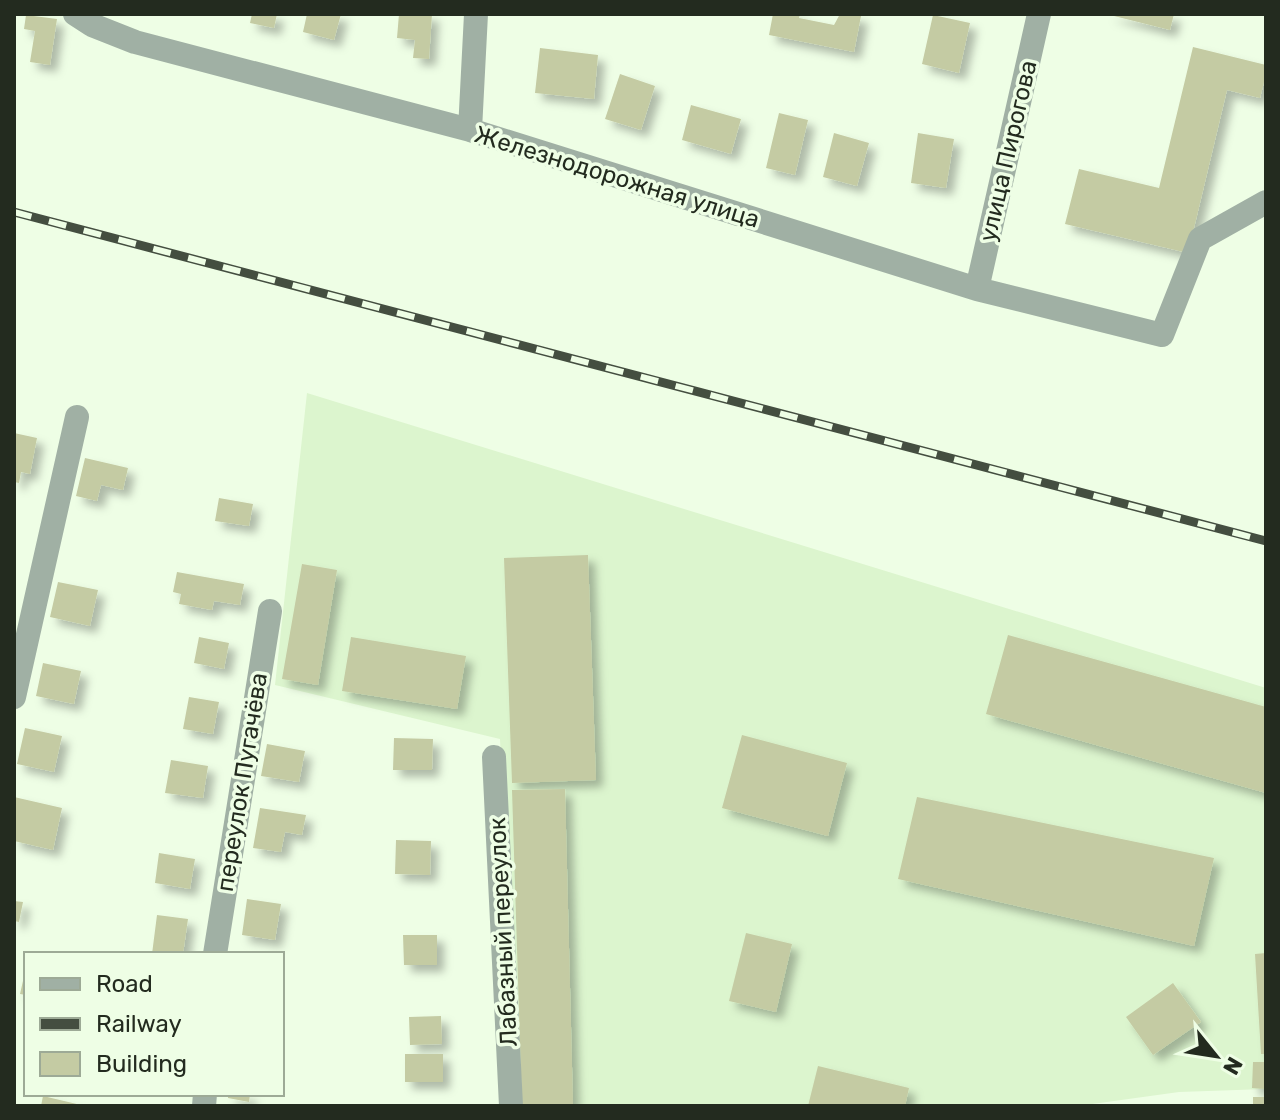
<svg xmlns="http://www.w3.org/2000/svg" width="1280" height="1120" viewBox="0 0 1280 1120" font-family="Rubik,sans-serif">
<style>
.built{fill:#dcf5ce}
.building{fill:#c4cba3;filter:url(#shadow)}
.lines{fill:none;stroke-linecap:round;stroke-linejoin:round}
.minor{stroke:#a0b0a4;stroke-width:24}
.rail-casing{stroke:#444e40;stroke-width:9}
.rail{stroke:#eefee5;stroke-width:6;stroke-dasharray:18;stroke-linecap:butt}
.labels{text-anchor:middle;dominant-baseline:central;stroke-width:7;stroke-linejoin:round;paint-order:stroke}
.street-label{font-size:24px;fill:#232b1f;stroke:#eefee5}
</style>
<defs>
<filter id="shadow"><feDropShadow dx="7" dy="7" stdDeviation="4" flood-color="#0004"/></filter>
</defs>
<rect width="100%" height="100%" fill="#eefee5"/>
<path class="built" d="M307 393 1266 688V1089L1179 1092 1078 1106H517L500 739 275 685Z"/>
<path class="building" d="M252 14H277L274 28 250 23Z
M307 14H341L334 40 303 32Z
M399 14H432L429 59 413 58 415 40 397 38Z
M773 14H800L799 18 834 25 840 14 861 16 854 52 769 35Z
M1106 14H1174L1170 30Z
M26 15 57 19 50 65 30 62 35 31 24 29Z
M933 15 970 23 959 73 922 64Z
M1193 47 1266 65V74L1260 98 1227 90 1188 253 1065 224 1079 169 1159 188Z
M540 48 598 55 594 99 535 93Z
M620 74 655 86 641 130 605 119Z
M691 105 741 119 731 154 682 140Z
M779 113 808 120 795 175 766 168Z
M834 133 869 143 857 186 823 177Z
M918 133 954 139 946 188 911 183Z
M14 433 37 438 30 474 21 472 19 483 14 482Z
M85 458 128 468 123 490 101 485 97 501 76 496Z
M219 498 253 504 249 526 215 521Z
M588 555 596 780 512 783 504 558Z
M302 564 337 570 318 685 282 679Z
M177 572 244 584 240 605 214 601 212 610 179 604 181 594 173 592Z
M58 582 98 590 90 626 50 617Z
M1008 635 1266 707V793L986 714Z
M199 637 229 643 224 669 194 663Z
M351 637 466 656 457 709 342 691Z
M43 663 81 671 74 704 36 696Z
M189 697 219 702 213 734 183 729Z
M25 728 62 736 54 772 17 764Z
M742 735 847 763 828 836 722 808Z
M394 738 433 739 432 770H393Z
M267 744 305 751 299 782 261 776Z
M171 760 208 766 203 798 165 793Z
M565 789 573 1106H522L512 790Z
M14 797 62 808 53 850 14 841Z
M917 797 1214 858 1194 946 898 879Z
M260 808 306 815 302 835 285 832 281 852 253 848Z
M396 840 431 841 430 875 395 874Z
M159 853 195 859 190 889 155 883Z
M247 899 281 904 275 940 242 935Z
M14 901 23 902 19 922 14 921Z
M157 915 188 919 183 954H152Z
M746 933 792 944 776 1012 729 1001Z
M403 935H437V965H404Z
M1266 953V1054H1261L1255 954Z
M25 972 26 973V995L20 994Z
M1173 983 1201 1022 1153 1055 1126 1017Z
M441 1016 442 1044 410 1045 409 1017Z
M405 1054H443V1082H405Z
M1253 1062H1266V1089L1252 1088Z
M818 1066 909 1088 905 1106H808Z
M228 1094H250L249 1102 228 1098Z
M43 1096 81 1105V1106H41Z
M1253 1097H1266V1106H1253Z"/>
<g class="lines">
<path class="minor" d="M75 14 92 25 135 42 470 130 977 289 1162 335 1200 239 1266 202
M470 130 476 14
M977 289 1039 14
M14 697 77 417
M494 757 511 1106
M215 954 270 611
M204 1106 205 1094"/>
<g class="rail-casing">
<path id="rail" d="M14 212 1266 541"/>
</g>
<use href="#rail" class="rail"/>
</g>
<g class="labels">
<g class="street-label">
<text transform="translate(1008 151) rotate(-77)">улица Пирогова</text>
<text transform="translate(617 177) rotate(17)">Железнодорожная улица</text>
<text transform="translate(242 782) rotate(-81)">переулок Пугачёва</text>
<text transform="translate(503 932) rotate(-93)">Лабазный переулок</text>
</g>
</g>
<rect width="1280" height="1120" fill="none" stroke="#232b1f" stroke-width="32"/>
<rect x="24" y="952" width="260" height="144" fill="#eefee5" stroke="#9daa96" stroke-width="2"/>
<rect x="40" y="978" width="40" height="12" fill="#a0b0a4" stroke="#9daa96" stroke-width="2"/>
<text x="96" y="992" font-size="24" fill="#232b1f">Road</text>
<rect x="40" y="1018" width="40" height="12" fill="#444e40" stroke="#9daa96" stroke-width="2"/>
<text x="96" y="1032" font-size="24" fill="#232b1f">Railway</text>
<rect x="40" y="1052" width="40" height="24" fill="#c4cba3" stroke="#9daa96" stroke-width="2"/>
<text x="96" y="1072" font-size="24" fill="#232b1f">Building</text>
<g transform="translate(1216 1056) rotate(120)" stroke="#eefee5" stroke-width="6" paint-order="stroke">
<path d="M0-6L14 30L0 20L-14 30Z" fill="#232b1f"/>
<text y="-12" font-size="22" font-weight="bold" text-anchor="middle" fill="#232b1f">N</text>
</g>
</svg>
